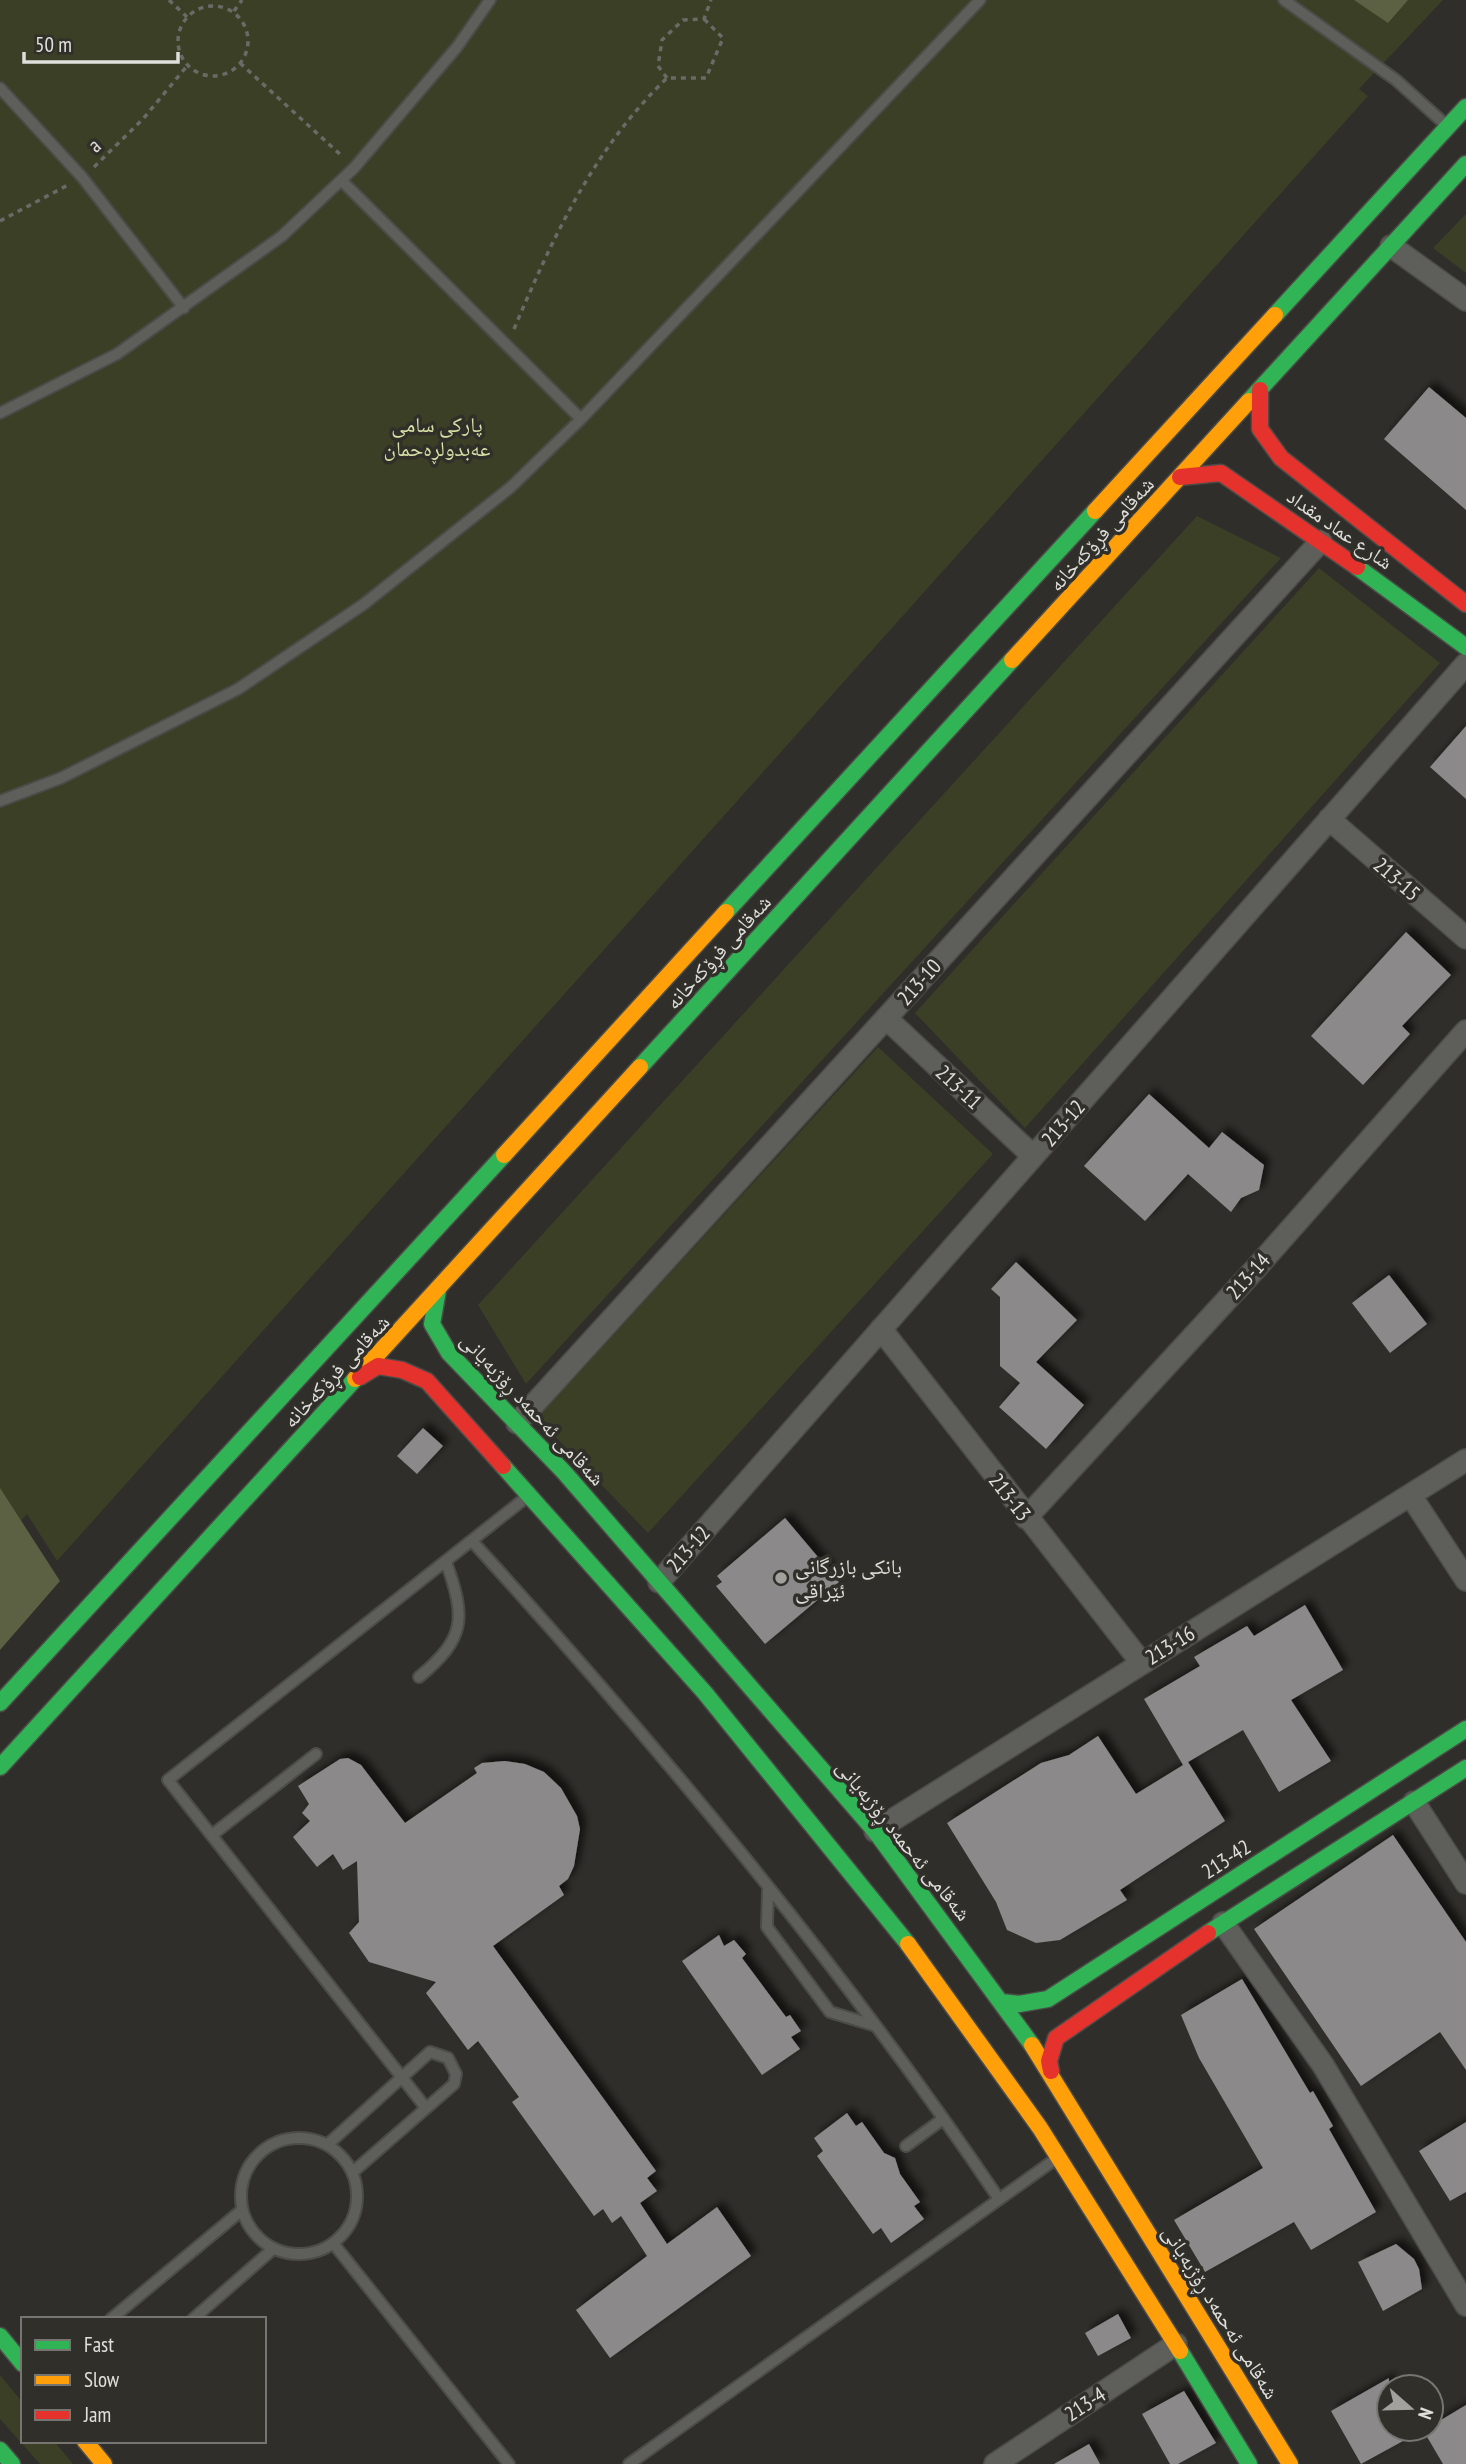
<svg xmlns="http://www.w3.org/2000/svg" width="1466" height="2464" viewBox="0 0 1466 2464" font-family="'PT Sans Narrow','Noto Naskh Arabic',sans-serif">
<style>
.green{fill:#3b3f26}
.forest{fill:#5d6144}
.building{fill:#8b8989;filter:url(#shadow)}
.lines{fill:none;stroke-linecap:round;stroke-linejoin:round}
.lane-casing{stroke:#4b4b48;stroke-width:14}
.street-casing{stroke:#4b4b48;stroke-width:24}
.fast-casing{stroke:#4b4b48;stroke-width:19}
.slow-casing{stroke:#4b4b48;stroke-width:19}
.jam-casing{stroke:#4b4b48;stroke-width:19}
.path{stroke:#6a6a67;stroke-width:3.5;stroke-dasharray:5 5;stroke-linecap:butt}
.lane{stroke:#5e5e5b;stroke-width:10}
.street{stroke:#5e5e5b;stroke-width:21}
.fast{stroke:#30b455;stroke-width:16}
.slow{stroke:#ff9f0a;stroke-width:16}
.jam{stroke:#e5322d;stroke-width:16}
.poi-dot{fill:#a2a19e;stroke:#302f29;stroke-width:2.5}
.labels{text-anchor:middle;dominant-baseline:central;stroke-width:7;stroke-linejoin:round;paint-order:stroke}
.street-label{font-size:21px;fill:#e0dfdc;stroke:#302f29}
.park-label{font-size:21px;fill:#d8e2a5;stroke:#302f29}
.poi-label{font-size:21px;fill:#e0dfdc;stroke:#302f29;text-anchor:start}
</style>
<defs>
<filter id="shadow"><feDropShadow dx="6" dy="-6" stdDeviation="3.5" flood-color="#0009"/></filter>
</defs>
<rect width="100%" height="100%" fill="#2f2e2a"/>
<path class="green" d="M0 0H1443L1359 89 1368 96 57 1561 27 1514 0 1543Z
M1466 214V273L1433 248Z
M1197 516 1281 558 526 1384 478 1305Z
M1319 568 1440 663 1025 1128 915 1013Z
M878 1047 993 1154 648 1533 537 1418Z
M0 2375 23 2403V2441H54L73 2464H40L0 2419Z"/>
<path class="forest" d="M1354 0H1408L1388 23Z
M0 1488 60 1581 0 1650Z"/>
<path class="building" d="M1429 387 1466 418V510L1384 439Z
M1466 726V799L1430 767Z
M1406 932 1451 975 1402 1026 1410 1034 1363 1085 1311 1036Z
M1149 1094 1209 1148 1222 1132 1264 1165 1259 1190 1241 1198 1231 1212 1188 1174 1145 1221 1084 1166Z
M1016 1262 1077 1320 1036 1362 1084 1405 1046 1449 999 1407 1020 1383 1000 1366V1297L991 1289Z
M1389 1275 1427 1324 1390 1353 1352 1303Z
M423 1428 443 1446 417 1474 397 1456Z
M785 1518 839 1582 765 1644 716 1586 722 1582 717 1576Z
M1305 1605 1343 1670 1291 1700 1331 1761 1279 1792 1243 1730 1188 1762 1225 1821 1120 1890 1127 1900 1060 1940 1036 1943 1007 1930 996 1902 947 1823 1041 1763 1069 1755 1098 1736 1136 1794 1188 1762 1183 1765 1144 1699 1200 1666 1194 1657 1247 1626 1254 1636Z
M348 1758 361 1765 405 1823 477 1773 474 1768 482 1763 505 1761 525 1764 544 1772 561 1788 577 1816 580 1829 574 1866 568 1879 559 1886 564 1895 493 1946 656 2171 647 2178 657 2191 640 2203 667 2244 717 2207 751 2256 610 2358 576 2310 647 2256 621 2216 612 2223 603 2209 594 2216 512 2102 519 2097 478 2041 468 2050 426 1993 436 1982 369 1962 349 1933 359 1922 357 1861 343 1870 333 1854 317 1867 293 1837 310 1821 302 1813 309 1804 298 1786 340 1759Z
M1393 1835 1466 1942V2070L1440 2032 1361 2086 1254 1929Z
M719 1935 724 1946 734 1940 746 1954 742 1958 786 2017 790 2015 801 2031 791 2037 800 2049 762 2075 682 1961Z
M1242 1979 1310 2093 1313 2091 1333 2126 1329 2129 1376 2212 1311 2250 1294 2222 1205 2272 1174 2220 1263 2168 1199 2058 1181 2015Z
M847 2113 856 2126 862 2122 884 2153 895 2158 900 2174 920 2202 914 2206 924 2219 891 2243 881 2228 873 2234 817 2156 823 2151 814 2138Z
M1466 2122V2192L1450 2201 1419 2151Z
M1396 2244 1414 2259 1419 2269 1422 2289 1383 2311 1358 2262Z
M1118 2314 1131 2338 1098 2356 1085 2333Z
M1389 2378V2429H1431V2426L1466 2405V2464H1443L1423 2430 1361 2464 1331 2411Z
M1184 2391 1216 2443 1178 2464H1170L1142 2414Z
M1089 2444 1100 2464H1054Z"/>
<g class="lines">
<g class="lane-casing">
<path id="lane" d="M1284 0 1396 80 1446 125
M0 88 82 177 184 308
M342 181 581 419
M0 413 117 354 282 236 354 168 457 47 490 0
M0 801 61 778 238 689 364 604 511 487 581 419 980 0
M472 1541C660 1748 842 1966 999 2199
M419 1677C466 1638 466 1618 446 1562
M212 1835 316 1754
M768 1890 767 1927 830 2012 873 2025
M426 2108 168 1780 528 1496
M241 2196a58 58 0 1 1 116 0a58 58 0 1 1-116 0Z
M327 2145 430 2052 448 2058 456 2074 454 2084 353 2172
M906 2146 943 2119
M333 2243 509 2464
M111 2319 242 2210
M193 2319 273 2249
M629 2464 1057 2158"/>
</g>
<g class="street-casing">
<path id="street" d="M1391 246 1466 300
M1329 819 1466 938
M886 1018 1033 1156
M881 1329 1141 1662
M517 1423 1321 541
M1411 1496 1466 1580
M1026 1518 1258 1266 1466 1031
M659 1582 1466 664
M1414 1802 1466 1883
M875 1831 1466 1460
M1223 1923 1323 2065 1466 2305
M995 2464 1176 2344"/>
</g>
<g class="fast-casing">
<path id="fast" d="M1275 315 1466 107
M1249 401 1466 164
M1357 567 1466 647
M726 912 1095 511
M640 1067 1012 660
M438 1290 432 1324 449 1353 564 1472 875 1831 1032 2045
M503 1466 705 1693 908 1944
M0 1703 504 1155
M0 1767 355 1379
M1208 1933 1466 1768
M1001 2002 1019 2004 1048 1999 1466 1729
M0 2336 23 2364
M1180 2351 1249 2464
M0 2450 12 2464"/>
</g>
<g class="slow-casing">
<path id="slow" d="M1095 511 1275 315
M1012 660 1249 401
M504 1155 726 912
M355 1379 640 1067
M908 1944 1040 2128 1180 2351
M1032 2045 1290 2464
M85 2441 104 2464"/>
</g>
<g class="jam-casing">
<path id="jam" d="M1260 390V429L1281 458 1466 604
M1180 477 1221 473 1357 567
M360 1377 378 1366 402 1370 427 1381 503 1466
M1051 2071 1049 2061 1056 2038 1208 1933"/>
</g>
<path class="path" d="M169 0 187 17
M178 41a35 35 0 1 1 70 0a35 35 0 1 1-70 0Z
M234 11 242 0
M240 63 343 157
M667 78 658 66 662 40 683 20 704 19 711 0
M94 167 143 119 187 66
M0 221 68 185
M514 329C553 237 594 148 667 78H706L723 38 704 19"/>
<use href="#lane" class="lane"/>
<use href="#street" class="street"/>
<use href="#fast" class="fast"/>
<use href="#slow" class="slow"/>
<use href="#jam" class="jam"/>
</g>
<circle class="poi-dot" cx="781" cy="1578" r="7"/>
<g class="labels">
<g class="street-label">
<text transform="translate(94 145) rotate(-42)">a</text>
<text transform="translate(1340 529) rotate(35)">شارع عماد مقداد</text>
<text transform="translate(1101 534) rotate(-48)">شەقامی فڕۆکەخانە</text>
<text transform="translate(1397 879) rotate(41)">213-15</text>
<text transform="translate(718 952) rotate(-48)">شەقامی فڕۆکەخانە</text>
<text transform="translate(919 982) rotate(-48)">213-10</text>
<text transform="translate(959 1087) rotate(43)">213-11</text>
<text transform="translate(1063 1123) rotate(-49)">213-12</text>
<text transform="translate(1248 1276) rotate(-48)">213-14</text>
<text transform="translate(336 1371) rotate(-47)">شەقامی فڕۆکەخانە</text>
<text transform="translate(533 1409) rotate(47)">شەقامی ئەحمەد ڕۆژبەیانی</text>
<text transform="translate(1010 1497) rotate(52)">213-13</text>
<text transform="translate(688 1549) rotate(-49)">213-12</text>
<text transform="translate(1170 1645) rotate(-32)">213-16</text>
<text transform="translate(904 1840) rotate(51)">شەقامی ئەحمەد ڕۆژبەیانی</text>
<text transform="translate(1226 1859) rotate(-33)">213-42</text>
<text transform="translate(1221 2312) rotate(58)">شەقامی ئەحمەد ڕۆژبەیانی</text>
<text transform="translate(1085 2404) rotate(-33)">213-4</text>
</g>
<g class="park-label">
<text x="437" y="424">پارکی سامی<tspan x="437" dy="24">عەبدولڕەحمان</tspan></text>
</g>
<g class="poi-label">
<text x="795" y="1566">بانکی بازرگانی<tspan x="795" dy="24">ئێراقی</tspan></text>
</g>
</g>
<rect x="21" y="2317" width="245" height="126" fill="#302f29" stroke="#767571" stroke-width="2"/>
<rect x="35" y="2340" width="35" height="10" fill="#30b455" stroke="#767571" stroke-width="2"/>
<text x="84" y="2352" font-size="21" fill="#e0dfdc">Fast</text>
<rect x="35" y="2375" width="35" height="10" fill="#ff9f0a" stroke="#767571" stroke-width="2"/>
<text x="84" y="2387" font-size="21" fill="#e0dfdc">Slow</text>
<rect x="35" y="2410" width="35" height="10" fill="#e5322d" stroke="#767571" stroke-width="2"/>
<text x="84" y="2422" font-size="21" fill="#e0dfdc">Jam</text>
<g transform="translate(1410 2408) rotate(110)"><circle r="33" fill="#302f29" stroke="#767571" stroke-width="2"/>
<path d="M0-5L12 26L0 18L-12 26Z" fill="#a2a19e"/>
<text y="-10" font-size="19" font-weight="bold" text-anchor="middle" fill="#e0dfdc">N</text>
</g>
<path d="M24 52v10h154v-10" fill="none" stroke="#e0dfdc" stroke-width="3.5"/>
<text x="35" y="52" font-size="21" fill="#e0dfdc" stroke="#302f29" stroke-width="5" paint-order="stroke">50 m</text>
</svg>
